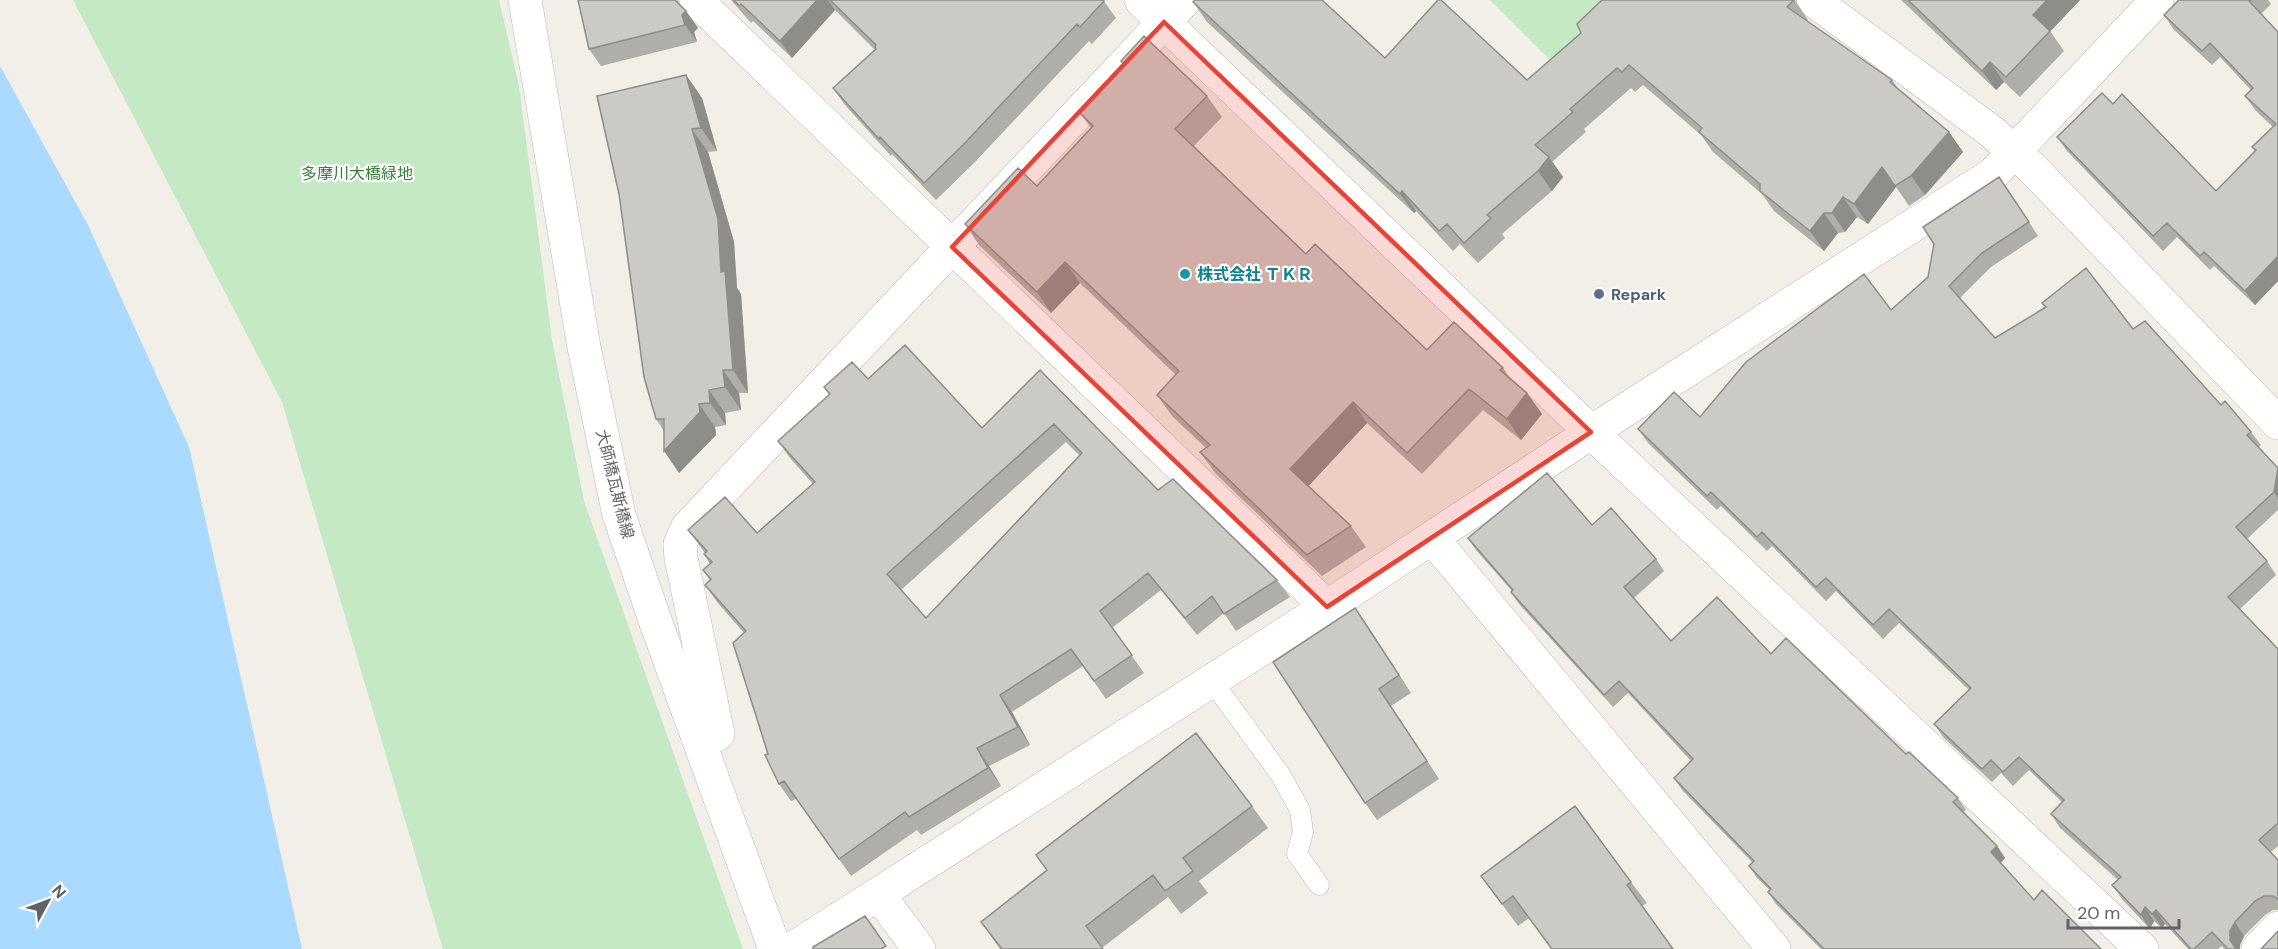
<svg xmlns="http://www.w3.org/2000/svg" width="2278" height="949" viewBox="0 0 2278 949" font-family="'DM Sans','Noto Sans JP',sans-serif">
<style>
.green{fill:#c5e8c5}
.water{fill:#aadaff}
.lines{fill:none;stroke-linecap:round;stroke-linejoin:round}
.lane-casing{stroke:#b5b8bc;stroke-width:21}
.street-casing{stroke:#b5b8bc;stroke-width:34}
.secondary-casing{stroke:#b6babf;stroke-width:34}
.lane{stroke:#fff;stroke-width:20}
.street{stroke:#fff;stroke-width:33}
.secondary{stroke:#fff;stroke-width:33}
.wall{fill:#afaea9;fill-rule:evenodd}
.shaded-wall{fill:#8f8d8a}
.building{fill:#cccac5;stroke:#8f8d8a;stroke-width:1.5;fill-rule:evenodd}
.marked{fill:#ea4335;fill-opacity:0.2;stroke:#ea4335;stroke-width:4.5;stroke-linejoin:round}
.culture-dot{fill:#0f9aa8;stroke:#fff;stroke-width:2}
.service-dot{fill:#5c6f8a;stroke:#fff;stroke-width:2}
.labels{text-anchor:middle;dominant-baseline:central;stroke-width:4.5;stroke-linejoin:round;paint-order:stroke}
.park-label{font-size:16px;fill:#348238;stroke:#fff}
.culture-label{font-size:16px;font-weight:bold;fill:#0d838f;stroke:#fff;text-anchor:start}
.service-label{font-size:16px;font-weight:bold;fill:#4e5e75;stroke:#fff;text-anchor:start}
.street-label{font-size:16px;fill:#5f6368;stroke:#fff}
</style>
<rect width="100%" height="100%" fill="#f1efe8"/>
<path class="green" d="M73 0H499L519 86 552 340 584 501 743 949H443L282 402Z
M1490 0H1612L1553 63Z"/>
<path class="water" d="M0 66 88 225 189 447 302 949H0Z"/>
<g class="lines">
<g class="lane-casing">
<path id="lane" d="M1212 681 1280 774 1300 810 1303 832 1297 854 1319 885"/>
</g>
<g class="street-casing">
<path id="street" d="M696 0 1327 607
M1141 0 1591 432 2142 949
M1813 0 1992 132 2032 168 2278 423
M1433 539 1774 949
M700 741 718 734 681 558 680 544 687 528 1185 0
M879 895 919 949
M792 949 1327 607 1622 412 1993 174 2157 0
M2258 949 2278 928"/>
</g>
<g class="secondary-casing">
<path id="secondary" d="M525 0 584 347 619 515 656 623 775 949"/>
</g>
<use href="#lane" class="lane"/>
<use href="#street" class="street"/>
<use href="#secondary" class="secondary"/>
</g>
<path class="wall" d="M678 0V3L686 11 698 28 694 32 697 42 601 66 589 49Z
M731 0H1103L1116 18 1092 44 1089 41 975 162 936 200 892 154 891 156 845 105 833 88 875 50 835 10 792 58 753 21 751 23Z
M1795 0 1808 20 1807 21 1892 80 1898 88 1949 132 1963 152 1925 195 1909 206 1896 187 1868 224 1857 217 1845 232 1838 233 1824 251 1774 211 1762 194 1713 152 1701 135 1643 85 1635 92 1631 88 1584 129 1586 132 1552 162 1563 177 1552 191 1502 234 1505 238 1478 263 1460 244 1453 251 1416 211 1414 213 1207 22 1193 2 1385 58 1527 80 1581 33Z
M1901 0H2080L2050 31 2064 51 2020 97 2004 82 1996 90Z
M2179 0H2268L2271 4 2261 14 2278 32V281L2255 305 2214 266 2210 270 2177 237 2163 251 2067 151 2057 137 2113 104 2216 191 2255 151 2252 147 2273 127 2256 111 2245 96 2251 90 2220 57 2212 65 2174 30 2164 15Z
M1121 61 1207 96 1222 117 1194 146 1306 254 1427 350 1503 368 1510 378 1527 393 1542 414 1521 440 1483 410 1422 474 1367 423 1308 486 1351 526 1366 547 1322 576 1215 473 1200 452 1206 448 1172 416 1157 395 1176 375 1080 283 1051 313 979 245 965 224 1037 186 1091 128 1080 113 1124 66Z
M686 75 702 98 717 151 708 152 734 242 737 288 741 294 748 393H739L741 410 725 413 726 425 715 427 716 435 679 473 664 431 656 419Z
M2009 191 2038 236 1991 267 1960 298 1995 338 2133 329 2251 432 2261 445 2259 447 2278 468V510L2247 539 2267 561 2276 575 2240 609 2278 649V846L2271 852 2278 860V910H2273L2265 915 2244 936 2240 945V949H2224L2222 946 2218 949H2188L2165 924 2162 928 2154 921 2150 929 2122 899 2112 885 2118 880 2060 828 2051 814 2062 802 2029 770 2013 786 2001 773 1992 782 1944 738 1934 724 1969 690 1899 623 1883 639 1836 591 1826 601 1772 546 1767 551 1721 506 1717 510 1648 443 1638 429 1700 417 1891 310 1928 277Z
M1040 370 1158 490 1277 580 1290 597 1236 631 1224 613 1197 635 1161 590 1112 628 1144 673 1106 699 1083 666 1012 712 1030 745 989 766 1001 786 921 835 917 830 851 876 796 799 791 801 779 784 768 754 744 633 717 602 705 585 710 580 703 570 710 564 704 554 705 553 688 530 757 533 813 484 790 458 778 441 829 395 824 387 868 379 982 428ZM1066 442 1080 456 926 618 901 590Z
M1592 525 1656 559 1664 571 1634 598 1671 641 1771 654 1906 754 1958 798 1966 810 1963 812 1997 846 2005 858 2001 863 2034 900 2101 949H1821L1776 904 1768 892 1770 890 1757 878 1749 866 1752 862 1682 790 1674 778 1691 761 1628 693 1613 707 1519 604 1511 592 1512 591 1476 550 1468 538Z
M1355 608 1411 693 1391 706 1439 779 1377 820 1365 803Z
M1252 806 1268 828 1199 881 1208 893 1181 914 1168 897 1102 948 1103 949H1000L981 922 1047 871 1036 855Z
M1481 876 1631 882 1647 903 1642 906 1673 949H1551L1529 918 1518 926Z"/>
<path class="shaded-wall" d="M817 0H828L835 10 792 58 780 41Z
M2047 0H2080L2047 35 2033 15Z
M686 11 698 28 694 32 697 42 685 25 682 15Z
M1990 62 2004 82 1996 90 1982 71Z
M686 75 702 98 717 151 701 128Z
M692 129 708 152 734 242 737 288 741 294 748 393 733 370 721 272Z
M1949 132 1963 152 1925 195 1911 176Z
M1549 157 1563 177 1552 191 1538 171Z
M1882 167 1896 187 1868 224 1854 204Z
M1402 191 1416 211 1414 213 1400 194Z
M1843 197 1857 217 1845 232 1832 213Z
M1824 213 1838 233 1824 251 1810 231Z
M2278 256V281L2255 305 2245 291Z
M1065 262 1080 283 1051 313 1037 292Z
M723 370 739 393 741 410 725 387Z
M709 390 725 413 726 425 710 403Z
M1527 393 1542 414 1521 440 1507 419Z
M1353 402 1367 423 1305 490 1290 469Z
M699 404 715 427 716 435 679 473 664 451Z
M2278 470V498L2274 492Z
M1355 608 1367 625 1411 693 1399 675Z
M1379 689 1391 706 1439 779Z
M1000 695 1012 712 1030 745 1018 727Z
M977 748 989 766 1001 786 988 768Z
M1997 846 2005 858 1999 864 1991 852Z
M2145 907 2154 921 2150 929 2141 915Z
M2156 910 2165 924 2162 928 2152 914Z
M2235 922 2244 936 2240 945V949H2236L2230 940V931Z"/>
<path class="building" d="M578 0H675L686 11 682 15 685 25 589 49Z
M734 0H817L780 41 741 4 739 6Z
M830 0H1103L1104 1 1080 27 1077 24 963 145 924 183 880 137 879 139 833 88 876 49 875 47 876 45Z
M1195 0H1322L1385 58 1438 0H1441L1527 80 1581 33 1577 24 1602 0H1794L1787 7 1892 80 1890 82 1949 132 1911 176 1895 186 1882 167 1854 204 1843 197 1832 213H1824L1810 231 1760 191V184L1699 132 1702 128 1629 65 1622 72 1617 68 1570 109 1573 112 1535 145 1549 157 1538 171 1487 215 1491 218 1464 243 1447 224 1439 231 1402 191 1400 194 1193 2Z
M1908 0H2047L2033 15 2050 31 2006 77 1990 62 1982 71Z
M2179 0H2251L2249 1 2278 32V256L2245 291 2204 252 2200 256 2167 223 2153 236 2057 137 2102 93 2113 104 2122 94 2216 191 2256 150 2252 147 2276 124 2245 96 2253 88 2210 43 2202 51 2164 15Z
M1144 36 1207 96 1175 129 1306 254 1315 244 1427 350 1454 322 1503 368 1500 370 1527 393 1507 419 1469 389 1407 453 1353 402 1290 469 1351 526 1307 555 1200 452 1210 445 1157 395 1179 371 1065 262 1037 292 965 224 1018 168 1037 186 1093 126 1080 113 1125 65 1121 61Z
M686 75 701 128 692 129 718 219 721 272 725 271 733 370H723L725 387 709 390 710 403 699 404 700 412 664 451V419H656L644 377 619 194 597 96Z
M1999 177 2029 222 1982 253 1949 286 1995 338 2046 307 2042 303 2086 268 2133 329 2145 321 2221 405 2225 401 2251 432 2247 435 2278 468 2274 492 2236 527 2267 561 2228 597 2278 649V823L2259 840 2278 860V899L2273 896H2264L2255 901 2235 922 2230 931V940L2236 949H2228L2212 932 2194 949H2191L2156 910 2152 914 2145 907 2141 915 2112 885 2121 877 2051 814 2064 800 2019 757 2003 772 1991 760 1982 769 1934 724 1971 688 1889 609 1873 625 1826 578 1816 587 1762 532 1757 537 1711 492 1707 496 1638 429 1674 392 1700 417 1746 362 1864 274 1891 310 1928 277 1934 244 1923 227Z
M905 345 982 428 1040 370 1158 490 1173 479 1277 580 1224 614 1212 596 1185 618 1148 573 1100 611 1132 655 1094 681 1071 649 1000 695 1018 727 977 748 988 768 909 817 905 812 839 859 784 781 779 784 765 755 768 754 733 643 746 631 705 585 711 579 703 570 712 562 704 554 707 551 688 530 725 497 757 533 815 482 778 441 830 394 824 387 852 362 868 379ZM1054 424 1082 453 926 618 887 574Z
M1547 473 1592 525 1611 508 1656 559 1624 587 1671 641 1717 597 1771 654 1786 638 1906 754 1909 752 1958 798 1953 802 1997 846 1991 852 2034 900 2042 890 2101 949H1824L1768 892 1771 889 1749 866 1754 861 1674 778 1693 759 1619 681 1604 695 1511 592 1513 590 1468 538Z
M1355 608 1399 675 1379 689 1427 761 1365 803 1273 662Z
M1196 733 1252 806 1183 858 1193 871 1165 891 1153 875 1086 926 1103 949H1002L981 922 1047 870 1036 855Z
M1575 806 1631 882 1627 885 1673 949H1552L1513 896 1502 904 1481 876Z
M865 916 886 946 881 949H813V947Z
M2278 931V949H2261L2262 948Z"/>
<path class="marked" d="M1164 22 1591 432 1327 607 952 247Z"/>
<circle class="culture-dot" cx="1185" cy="274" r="6"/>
<circle class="service-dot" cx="1599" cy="294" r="6"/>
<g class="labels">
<g class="park-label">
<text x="357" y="173">多摩川大橋緑地</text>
</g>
<g class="culture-label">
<text x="1197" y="274">株式会社 ＴＫＲ</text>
</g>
<g class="service-label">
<text x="1611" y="294">Repark</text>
</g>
<g class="street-label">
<text transform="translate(615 484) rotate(76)">大師橋瓦斯橋線</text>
</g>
</g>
<g transform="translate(48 901) rotate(49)" stroke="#ffffff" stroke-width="4.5" paint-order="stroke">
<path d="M0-4.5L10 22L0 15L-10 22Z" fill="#5f6368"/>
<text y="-9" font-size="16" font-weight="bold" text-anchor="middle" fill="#5f6368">N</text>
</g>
<path d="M2068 919v9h111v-9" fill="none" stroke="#5f6368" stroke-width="3"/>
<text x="2077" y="919" font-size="18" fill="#5f6368" stroke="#ffffff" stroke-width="4.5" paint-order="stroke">20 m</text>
</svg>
